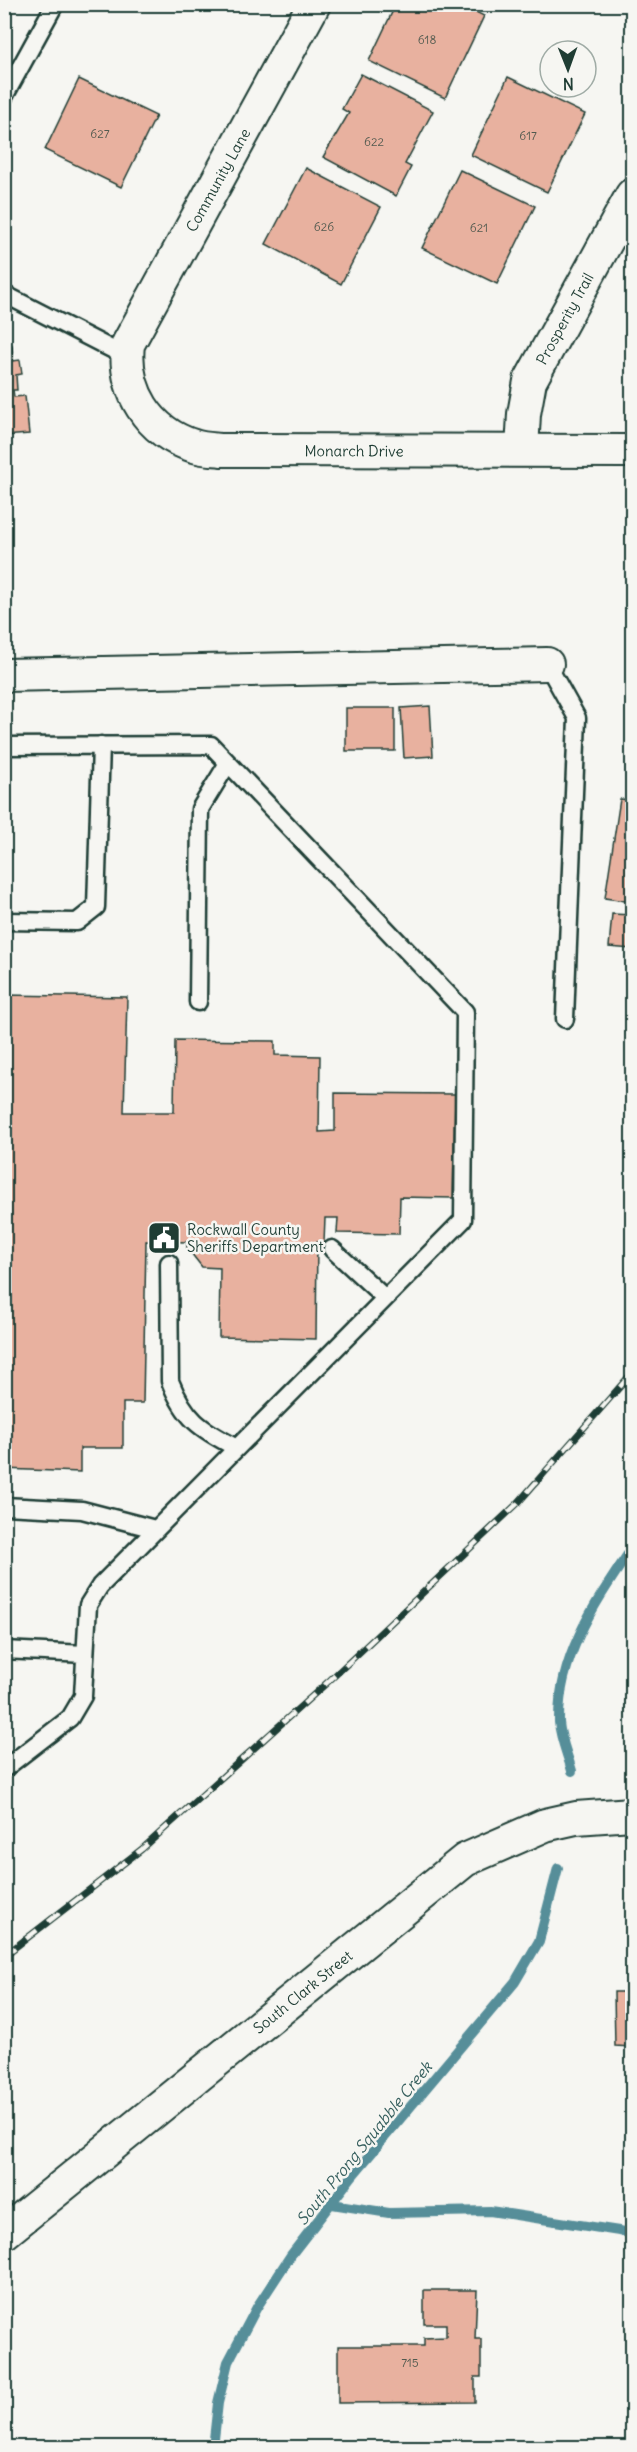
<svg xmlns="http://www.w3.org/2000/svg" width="637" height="2452" viewBox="0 0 637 2452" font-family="Delius,sans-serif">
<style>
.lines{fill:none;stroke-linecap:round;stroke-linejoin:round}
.stream{stroke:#578e99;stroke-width:10}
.building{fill:#e8b19f;stroke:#1f3d34;stroke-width:1.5}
.lane-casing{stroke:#1f3d34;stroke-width:21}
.street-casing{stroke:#1f3d34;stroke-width:36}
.lane{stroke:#f6f6f2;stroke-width:16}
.street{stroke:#f6f6f2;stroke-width:32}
.rail-casing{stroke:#1f3d34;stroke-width:7}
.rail{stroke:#f6f6f2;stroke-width:4.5;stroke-dasharray:14;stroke-linecap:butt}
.labels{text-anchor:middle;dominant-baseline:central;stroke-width:5;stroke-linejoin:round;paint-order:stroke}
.number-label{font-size:12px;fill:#515a4f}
.street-label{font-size:15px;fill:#1f3d34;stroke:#f6f6f2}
.poi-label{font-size:15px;fill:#1f3d34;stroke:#f6f6f2;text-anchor:start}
.water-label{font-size:16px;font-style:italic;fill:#365f5e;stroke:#f6f6f2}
</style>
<rect width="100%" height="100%" fill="#f6f6f2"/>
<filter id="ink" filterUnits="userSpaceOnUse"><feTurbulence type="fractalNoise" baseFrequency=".0167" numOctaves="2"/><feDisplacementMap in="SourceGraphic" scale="12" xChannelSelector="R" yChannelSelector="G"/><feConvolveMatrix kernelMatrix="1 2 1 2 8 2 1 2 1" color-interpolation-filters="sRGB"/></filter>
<g filter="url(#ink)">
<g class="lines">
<path class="stream" d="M572 1771C568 1756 560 1738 559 1722 558 1655 596 1602 632 1548
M332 2204 389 2213 490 2211 632 2233
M213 2448 218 2403 228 2362 257 2307 291 2255 353 2175 515 1982 539 1941 558 1868"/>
</g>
<path class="building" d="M396 4H460L484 16 445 98 369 61Z
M361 74 433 111 405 164 411 167 396 196 323 157 349 113 342 109Z
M508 77 585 114 547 192 471 155Z
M79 79 156 116 121 187 45 150Z
M306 168 381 207 341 284 266 244Z
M460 170 535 206 497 284 422 248Z
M12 345 13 361 20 360 22 374 16 375 17 390H13L14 397 25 396 29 434 4 436V346Z
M430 706 433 756 404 758 401 708Z
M346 708H395V751H346Z
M620 799 632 800V902L605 898Z
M612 914 632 915V949L609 947Z
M4 995 127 997 124 1112H174L175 1040 275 1041V1055L320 1056 319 1132 335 1131V1093L455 1094 453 1198 400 1197 399 1234 337 1233 338 1218H325L324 1242H317L316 1339 219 1337 220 1268 202 1267 187 1248V1242L146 1241 143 1403H123V1448H80V1472L4 1469Z
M628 1963H632V2047L615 2046 614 1992H629Z
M424 2290H477L475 2339H481V2377H475V2402L338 2403V2346H424V2338L446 2337V2324H424Z"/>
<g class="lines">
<g class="lane-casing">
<path id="lane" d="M4 97 55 4
M4 294 127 357
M547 664 577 718 565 1019
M4 746 211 745 465 1012 463 1220 100 1586 88 1605 83 1696 70 1718 4 1769
M4 921 77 922 96 907 101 745
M198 1002 200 809 228 763
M332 1249 385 1298
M169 1263 170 1381C185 1419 200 1429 235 1447
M4 1506 82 1510 155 1529
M4 1650 85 1654"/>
</g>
<g class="street-casing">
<g id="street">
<path id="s1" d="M314 4 128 344C123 390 148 432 194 446 203 449 213 449 222 450L632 451"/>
<path id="s2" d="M522 450 524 414 530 381 632 195"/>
<path d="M4 675 547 664"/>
<path id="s3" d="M4 2233 465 1860 545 1825 576 1818 632 1814"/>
</g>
</g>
<use href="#lane" class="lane"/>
<use href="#street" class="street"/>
<g class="rail-casing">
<path id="rail" d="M4 1956 142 1849 330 1680 517 1504 632 1373"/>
</g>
<use href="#rail" class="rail"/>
</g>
</g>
<defs>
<g id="civic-square" transform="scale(1.725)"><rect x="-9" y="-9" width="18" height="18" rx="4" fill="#1f3d34" stroke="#f6f6f2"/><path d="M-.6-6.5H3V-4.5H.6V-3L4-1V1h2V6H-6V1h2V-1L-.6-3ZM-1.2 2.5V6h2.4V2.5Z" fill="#fff"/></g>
</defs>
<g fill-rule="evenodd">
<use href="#civic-square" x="164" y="1238"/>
</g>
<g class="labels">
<g class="number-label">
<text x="427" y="39">618</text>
<text x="100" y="133">627</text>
<text x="528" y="135">617</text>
<text x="374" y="141">622</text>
<text x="324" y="226">626</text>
<text x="479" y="227">621</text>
<text x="410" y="2362">715</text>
</g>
<g class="street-label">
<text transform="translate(218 180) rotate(-61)">Community Lane</text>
<text stroke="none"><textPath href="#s2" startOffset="141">Prosperity Trail</textPath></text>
<text stroke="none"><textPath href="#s1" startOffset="680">Monarch Drive</textPath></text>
<text stroke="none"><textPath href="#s3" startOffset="384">South Clark Street</textPath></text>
</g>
<g class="poi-label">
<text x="187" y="1229">Rockwall County<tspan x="187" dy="17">Sheriffs Department</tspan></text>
</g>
<g class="water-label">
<text transform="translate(364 2143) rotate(-51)">South Prong Squabble Creek</text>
</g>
</g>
<rect width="637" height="2452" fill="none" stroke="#f6f6f2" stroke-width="24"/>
<rect x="12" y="12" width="613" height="2428" fill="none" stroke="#1f3d34" stroke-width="2" filter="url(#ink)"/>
<g transform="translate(568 69) rotate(179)"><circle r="28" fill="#f6f6f2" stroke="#a0aca6" stroke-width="1.5"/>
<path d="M0-4.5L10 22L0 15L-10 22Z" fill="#1f3d34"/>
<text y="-9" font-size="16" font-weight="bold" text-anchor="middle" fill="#1f3d34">N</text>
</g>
</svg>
